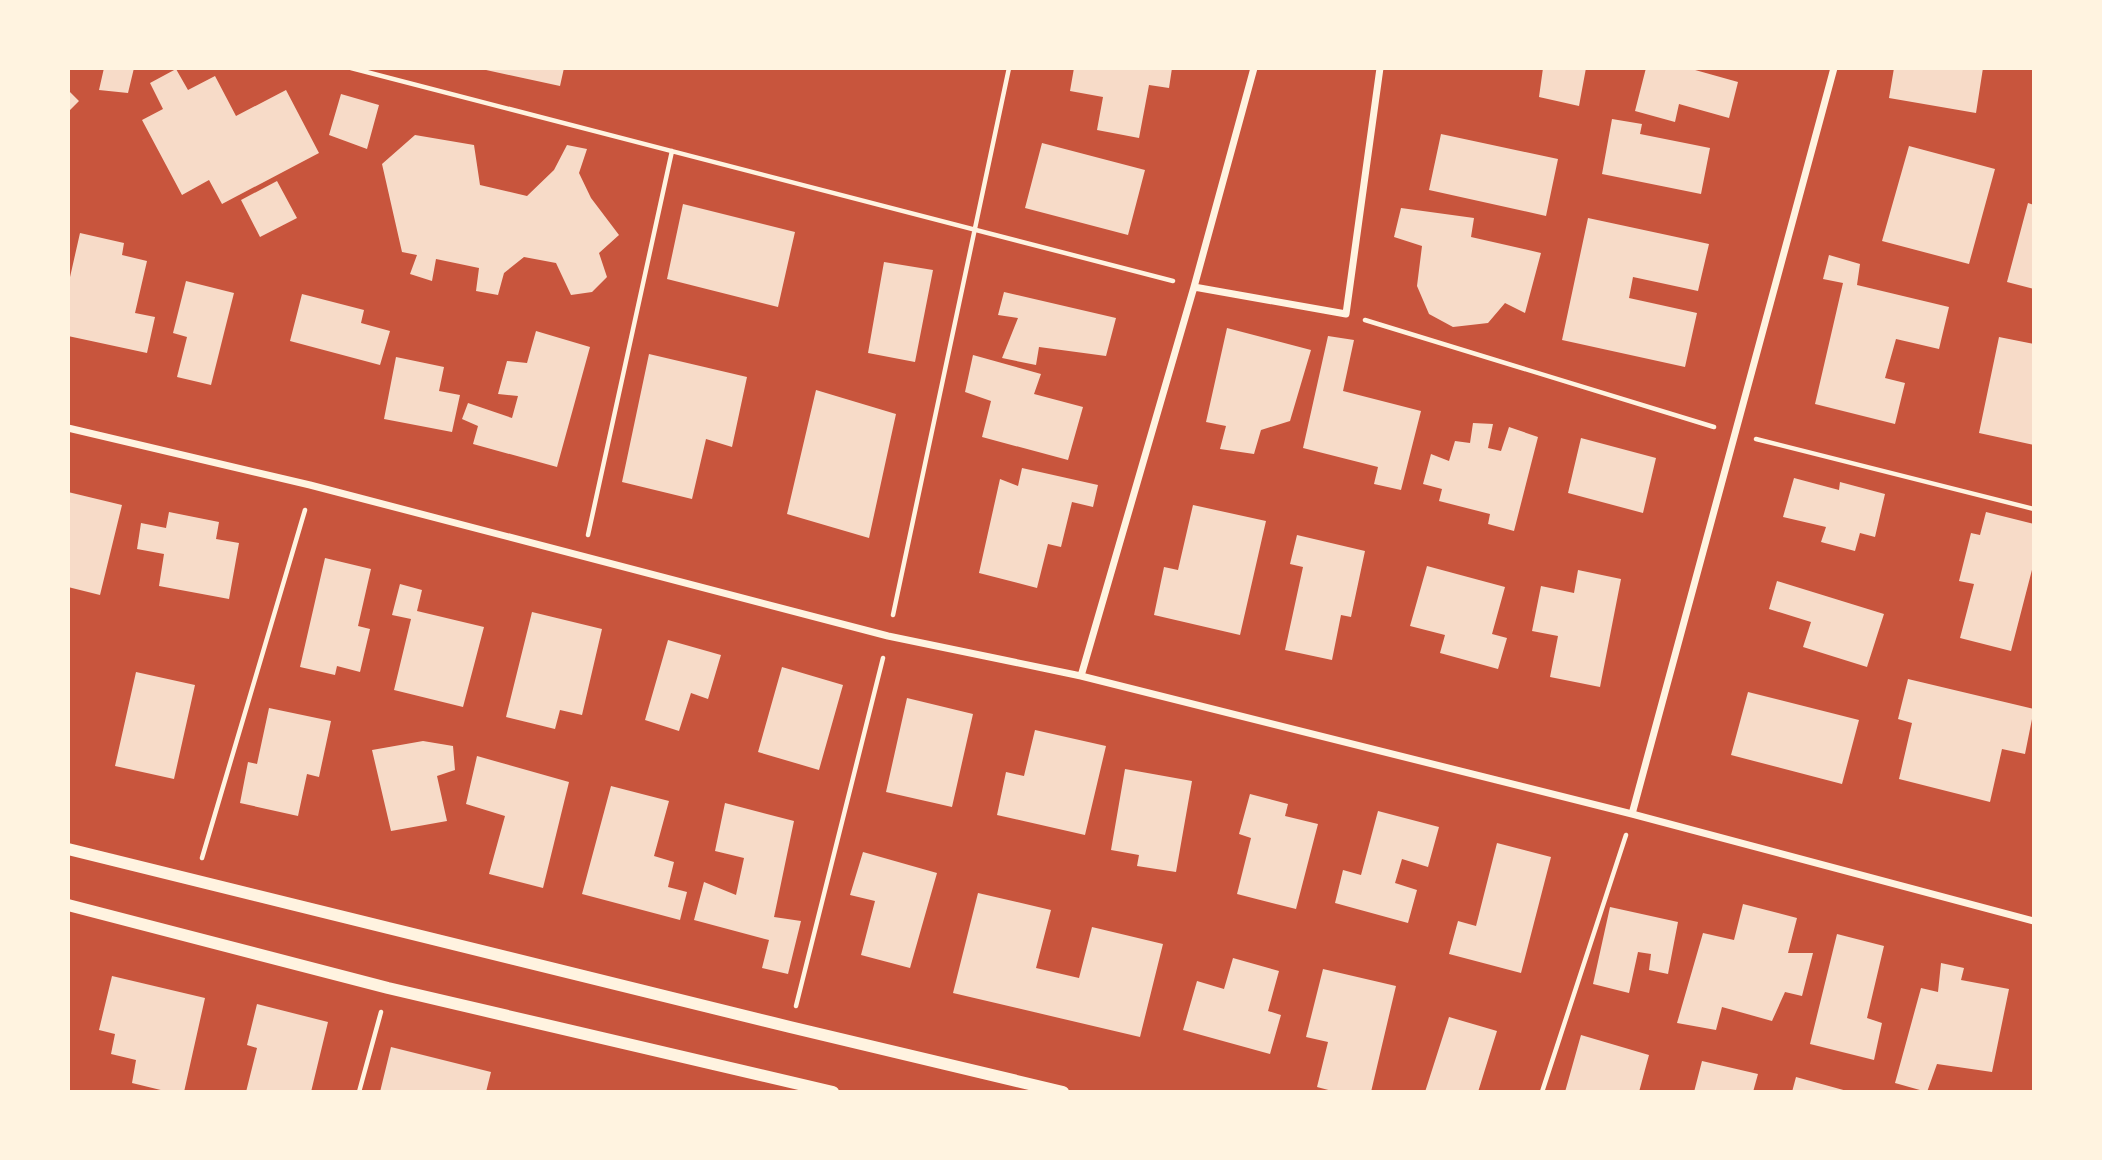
<svg xmlns="http://www.w3.org/2000/svg" width="2102" height="1160" viewBox="0 0 2102 1160" font-family="'Noto Sans',sans-serif">
<style>
.building{fill:#f7dbc8}
.lines{fill:none;stroke-linecap:round;stroke-linejoin:round}
.path{stroke:#fff3e0;stroke-width:4.5}
.minor{stroke:#fff3e0;stroke-width:7}
.tertiary{stroke:#fff3e0;stroke-width:12}
</style>
<rect width="100%" height="100%" fill="#c8553d"/>
<path class="building" d="M104 68H134L128 93 99 90Z
M477 68H564L560 86Z
M1074 68H1172L1169 88 1149 85 1139 138 1097 130 1103 97 1070 91Z
M1543 68H1586L1579 106 1539 97Z
M1646 68H1688L1738 82 1729 118 1679 104 1675 122 1635 111Z
M1894 68H1983L1976 113 1889 98Z
M176 69 188 90 215 76 236 116 286 90 319 153 222 204 209 180 182 195 142 120 163 109 150 83Z
M68 90 79 101 68 112Z
M341 94 379 105 367 149 329 135Z
M1612 119 1642 124 1640 134 1710 148 1701 194 1602 174Z
M1441 134 1558 159 1546 216 1429 190Z
M415 135 474 145 480 185 527 196 554 170 567 145 587 149 579 173 591 198 619 235 599 253 607 277 592 292 571 295 556 263 524 257 504 273 498 295 476 291 479 268 436 259 432 281 410 274 417 255 402 252 382 164Z
M1042 143 1145 170 1128 235 1025 208Z
M1909 146 1995 169 1969 264 1882 241Z
M277 181 297 218 260 237 241 200Z
M2028 203 2034 205V289L2007 282Z
M683 204 795 232 778 307 667 279Z
M1401 208 1474 218 1471 237 1541 253 1525 313 1505 303 1488 323 1453 327 1429 314 1417 286 1422 246 1394 237Z
M1588 218 1709 244 1698 291 1633 277 1629 298 1697 313 1685 367 1562 340Z
M80 233 124 243 122 255 147 261 135 313 155 317 147 353 68 336V286Z
M1829 255 1860 264 1857 285 1949 307 1939 349 1896 339 1885 378 1905 383 1895 424 1815 404 1843 283 1823 279Z
M884 262 933 270 915 362 868 353Z
M186 281 234 293 211 385 177 377 187 337 173 333Z
M1004 292 1116 318 1106 356 1039 347 1036 365 1002 358 1018 318 998 315Z
M302 294 364 310 361 323 390 331 380 365 290 341Z
M1227 328 1311 350 1290 421 1261 430 1254 454 1220 449 1226 426 1206 422Z
M536 331 590 347 557 467 473 444 478 426 462 419 468 403 512 418 518 396 498 394 507 361 527 363Z
M1328 336 1354 340 1343 391 1421 411 1401 490 1374 484 1378 467 1303 448Z
M1999 337 2034 344V445L1979 433Z
M649 354 747 377 732 447 706 439 692 499 622 482Z
M973 355 1041 374 1034 394 1083 407 1068 460 982 437 991 401 965 392Z
M396 357 444 367 439 391 460 395 452 432 384 419Z
M816 390 896 414 869 538 787 514Z
M1473 423 1493 424 1488 448 1501 451 1509 427 1538 437 1514 531 1488 524 1490 514 1439 501 1442 489 1423 484 1431 454 1449 461 1455 441 1470 443Z
M1581 438 1656 458 1643 513 1568 493Z
M1022 468 1098 485 1093 507 1072 502 1061 547 1048 544 1037 588 979 573 1000 479 1018 486Z
M1794 478 1839 490 1840 482 1885 494 1875 537 1860 533 1855 551 1821 542 1826 527 1783 517Z
M68 492 122 505 100 595 68 587Z
M1193 505 1266 521 1240 635 1154 615 1164 567 1178 570Z
M169 512 219 522 216 539 239 543 229 599 159 586 164 554 137 549 141 523 166 528Z
M1986 512 2034 524V562L2011 651 1960 638 1974 584 1959 581 1971 533 1980 535Z
M1297 535 1365 551 1351 617 1341 615 1332 660 1285 650 1303 567 1290 564Z
M325 558 371 569 358 626 370 629 360 672 337 666 335 675 300 667Z
M1427 566 1505 587 1492 634 1507 638 1498 669 1440 653 1445 635 1410 626Z
M1578 570 1621 579 1600 687 1550 677 1558 636 1532 631 1541 586 1574 593Z
M1777 581 1884 614 1867 667 1803 647 1811 622 1769 609Z
M400 584 422 590 417 611 484 627 463 707 394 690 411 619 392 615Z
M532 612 602 629 582 715 560 710 555 729 506 717Z
M668 640 721 655 708 699 691 693 679 731 645 720Z
M782 667 843 685 819 770 758 752Z
M136 672 195 685 174 779 115 766Z
M1908 679 2034 709 2025 754 2002 749 1990 802 1899 779 1912 723 1898 719Z
M1748 692 1859 720 1842 784 1731 755Z
M907 698 973 714 952 807 886 792Z
M269 708 331 721 319 777 307 774 298 816 240 803 248 762 257 764Z
M1035 730 1106 746 1085 835 997 815 1006 772 1024 776Z
M423 741 453 746 455 770 437 776 447 821 391 831 372 750Z
M477 756 569 782 543 888 489 874 505 816 466 804Z
M1125 769 1192 781 1176 872 1137 866 1139 855 1111 850Z
M611 786 669 801 654 856 674 862 668 887 687 892 680 920 582 894Z
M1250 794 1288 804 1285 816 1318 824 1296 909 1237 894 1251 838 1239 834Z
M725 803 794 821 774 917 801 921 788 974 762 968 769 940 694 920 704 882 736 895 744 858 715 851Z
M1378 811 1439 827 1428 867 1402 859 1395 883 1417 890 1408 923 1335 903 1343 870 1361 875Z
M1497 843 1551 857 1521 973 1449 954 1458 921 1476 926Z
M863 852 937 873 910 968 861 955 875 901 850 895Z
M978 893 1051 910 1036 968 1079 978 1092 927 1163 944 1140 1037 953 993Z
M1743 904 1797 918 1788 953H1813L1802 996 1785 992 1772 1021 1722 1007 1716 1030 1677 1023 1703 933 1734 940Z
M1610 907 1678 922 1668 974 1649 970 1651 954 1638 952 1629 993 1593 984Z
M1837 934 1884 946 1867 1018 1882 1023 1874 1060 1810 1044Z
M1233 958 1279 971 1268 1011 1281 1015 1270 1054 1183 1030 1197 981 1224 989Z
M1941 963 1964 968 1961 980 2009 989 1992 1072 1937 1064 1927 1092 1895 1083 1921 988 1938 992Z
M1323 969 1396 986 1371 1092H1336L1317 1087 1328 1042 1306 1037Z
M112 976 205 998 184 1092H169L132 1083 136 1060 111 1054 115 1034 99 1030Z
M257 1004 328 1022 311 1092H246L257 1048 247 1045Z
M1449 1017 1497 1031 1478 1092H1425Z
M1581 1035 1649 1055 1639 1092H1565Z
M391 1047 491 1072 486 1092H380Z
M1702 1061 1758 1074 1753 1092H1694Z
M1796 1077 1847 1091 1846 1092H1792Z"/>
<g class="lines">
<path class="path" d="M351 68 1173 281
M1365 320 1714 427
M1756 439 2034 509
M588 535 672 151
M893 615 1009 68
M202 858 305 510
M796 1006 883 658
M359 1092 381 1012
M1542 1092 1626 835"/>
<path class="minor" d="M1194 287 1346 314 1380 68
M68 428 310 485 888 636 1081 676 1632 814 2034 921
M1081 676 1194 287 1254 68
M1632 814 1834 68"/>
<path class="tertiary" d="M68 849 790 1027 1063 1092
M68 905 388 988 833 1092"/>
</g>
<rect width="2102" height="1160" fill="none" stroke="#fff3e0" stroke-width="140"/>
</svg>
